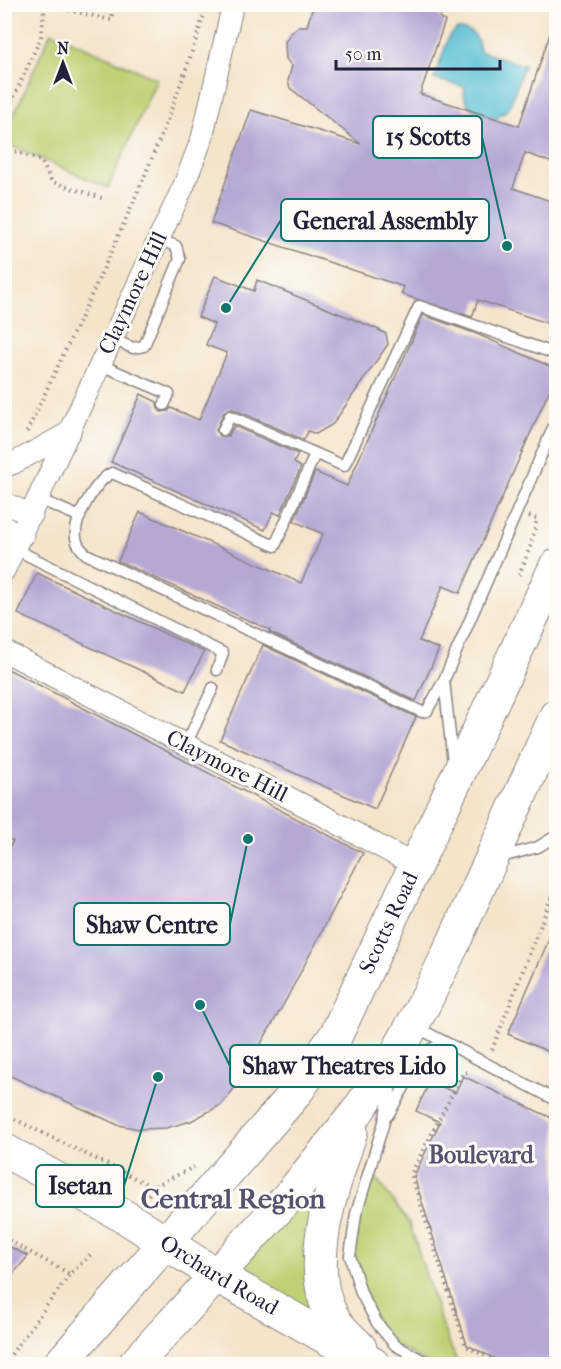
<svg xmlns="http://www.w3.org/2000/svg" width="561" height="1369" viewBox="0 0 561 1369" font-family="'IM FELL French Canon',serif">
<style>
.green{fill:#bed174;stroke:#707a58;stroke-width:1.5}
.water{fill:#56bed3;stroke:#3c7087;stroke-width:1.5}
.building{fill:#b6a7d5}
.lines{fill:none;stroke-linecap:round;stroke-linejoin:round}
.lane-casing{stroke:#8b8382;stroke-width:13}
.street-casing{stroke:#8b8382;stroke-width:23}
.primary-casing{stroke:#8b8382;stroke-width:35}
.path{stroke:#8b8382;stroke-width:4;stroke-dasharray:1.5 4.5;stroke-linecap:butt}
.lane{stroke:#fff;stroke-width:10}
.street{stroke:#fff;stroke-width:21}
.primary{stroke:#fff;stroke-width:33}
.labels{text-anchor:middle;dominant-baseline:central;stroke-width:6;stroke-linejoin:round;paint-order:stroke}
.street-label{font-size:22px;fill:#22223b;stroke:#fdfcf7}
.neighbourhood-label{font-size:24px;font-weight:bold;fill:#565171;stroke:#fdfcf7}
.district-label{font-size:28px;font-weight:bold;fill:#565171;stroke:#fdfcf7}
.leader{fill:none;stroke:#0f766e;stroke-width:2}
.callout-dot{fill:#0f766e;stroke:#fdfcf7;stroke-width:2}
.callout{fill:#fdfcf7;stroke:#0f766e;stroke-width:2}
.callout-label{font-size:24px;text-anchor:middle;font-weight:bold;fill:#22223b}
</style>
<rect width="100%" height="100%" fill="#fdfcf7"/>
<filter id="ink" filterUnits="userSpaceOnUse"><feTurbulence type="fractalNoise" baseFrequency=".0167" numOctaves="2"/><feDisplacementMap in="SourceGraphic" scale="12" xChannelSelector="R" yChannelSelector="G"/><feConvolveMatrix kernelMatrix="1 2 1 2 8 2 1 2 1" color-interpolation-filters="sRGB"/></filter>
<filter id="wash" filterUnits="userSpaceOnUse"><feTurbulence type="fractalNoise" baseFrequency=".008" numOctaves="4" result="noise"/><feDisplacementMap in="SourceGraphic" scale="24" xChannelSelector="R" yChannelSelector="G"/><feGaussianBlur stdDeviation="1.35" result="paint"/><feColorMatrix in="noise" values="0 0 0 0 0 0 0 0 0 0 0 0 0 0 0 0 0 1.4 0 .05"/><feComposite in="paint" operator="in"/></filter>
<g filter="url(#wash)">
<rect width="100%" height="100%" fill="#f4e4ca"/>
<path class="green" d="M51 32 157 79 108 188 5 143V135Z
M357 1112 328 1206 335 1321 216 1275Z
M370 1170 410 1224 441 1323 458 1364H429L395 1345 377 1323 350 1256Z"/>
<path class="water" d="M457 29C473 29 478 36 480 51L524 65 509 108 496 119C479 113 460 109 465 87L434 79 449 36Z"/>
<g id="blocks">
<path class="building" d="M314 4H431L430 7 442 10 440 18 445 21 420 94 519 126 553 25 556 26V164L525 153 513 188 556 203V326L478 300 472 317 401 294 404 287 211 223 251 110 361 144 290 88 288 81 292 66 286 59 285 42 290 34 299 26H307Z
M215 276 254 291 257 280 377 329 386 334 388 344 333 424 316 434 308 431 304 440 233 409H229L224 412 216 430 219 436H228L234 426 298 454 294 463 301 467 280 515 273 512 265 530 111 462 141 394 157 402 158 409 161 412 168 411 171 408 199 420 227 353 206 345 214 324 198 317Z
M423 315 477 334 556 369V375L460 593 443 586 419 641 439 649 416 701 269 632 270 630 118 561 140 512 301 583 323 534 294 521 315 472 347 486Z
M37 573 204 652 185 691 18 614Z
M263 645 416 717 375 809 220 740Z
M4 667 363 853 286 1000 239 1082 221 1105 191 1121 166 1128 139 1129 118 1125 4 1073V856L13 841 4 837Z
M556 923V1055L508 1034Z
M463 1076 556 1120V1365H508L467 1345 414 1176 440 1122 416 1111 430 1081 455 1093Z
M4 1244 28 1256 4 1285Z"/>
</g>
</g>
<g filter="url(#ink)">
<use href="#blocks" fill-opacity="0" stroke="#8b8382" stroke-width="1.5"/>
<g class="lines">
<g class="lane-casing">
<path id="lane" d="M112 339 133 348 144 346 180 259 176 246 158 239
M101 365 169 394 164 405
M223 430 230 416 344 466 419 306 556 354
M315 454 275 546 112 473C96 480 73 520 76 538 77 545 81 549 86 554L422 712 427 711 444 680
M39 499 80 517
M15 549 223 653 217 670
M186 744 213 688
M453 763 444 680 556 421
M498 858 538 847 556 836
M416 1027 556 1100
M392 1080 384 1122 356 1214 350 1256 361 1293 377 1323 395 1345 429 1364
M388 1115 421 1058 431 1049 446 1043"/>
</g>
<g class="street-casing">
<path id="street" d="M4 467 14 463 70 432
M4 503 32 515
M4 527 23 535
M4 571 184 185 202 138 233 4
M4 651 311 809 416 866"/>
</g>
<g class="primary-casing">
<g id="primary">
<path d="M351 1131C334 1185 301 1268 335 1321 341 1331 352 1339 360 1348"/>
<path id="s1" d="M4 1150 127 1218 216 1275 373 1364"/>
<path id="s2" d="M60 1364 294 1095 336 1035 556 566"/>
<path d="M135 1364 291 1194 357 1112 397 1053 424 1004 453 944 556 716"/>
</g>
</g>
<path class="path" d="M45 5 111 20 114 4
M4 119 41 37 45 5 43 4
M4 147 41 161 52 182 105 199
M27 432C92 292 163 153 207 4
M519 575 531 545 537 519 529 516
M492 1050 556 886
M467 1072 463 1073 411 1174 466 1346 501 1364
M436 1084 439 1076 456 1086
M4 1114 153 1187
M145 1200 153 1187 194 1167
M4 1238 70 1274
M4 1364 70 1274 91 1254
M476 1364 483 1354
M488 1364 491 1359"/>
<use href="#lane" class="lane"/>
<use href="#street" class="street"/>
<use href="#primary" class="primary"/>
</g>
</g>
<g class="labels">
<g class="street-label">
<text transform="translate(133 293) rotate(-65)">Claymore Hill</text>
<text transform="translate(227 766) rotate(27)">Claymore Hill</text>
<text stroke="none"><textPath href="#s2" startOffset="554">Scotts Road</textPath></text>
<text stroke="none"><textPath href="#s1" startOffset="249">Orchard Road</textPath></text>
</g>
<g class="neighbourhood-label">
<text x="481" y="1155">Boulevard</text>
</g>
<g class="district-label">
<text x="233" y="1198">Central Region</text>
</g>
</g>
<path class="leader" d="M507 246L482 137M226 308L281 220M248 839L230 924M200 1005L230 1066M158 1077L124 1186"/>
<g class="callout-dot">
<circle cx="507" cy="246" r="6"/>
<circle cx="226" cy="308" r="6"/>
<circle cx="248" cy="839" r="6"/>
<circle cx="200" cy="1005" r="6"/>
<circle cx="158" cy="1077" r="6"/>
</g>
<g class="callout">
<rect x="373" y="116" width="109" height="42" rx="6"/>
<rect x="281" y="199" width="208" height="42" rx="6"/>
<rect x="74" y="903" width="156" height="42" rx="6"/>
<rect x="230" y="1045" width="227" height="42" rx="6"/>
<rect x="36" y="1165" width="88" height="42" rx="6"/>
</g>
<g class="callout-label">
<text x="428" y="145">15 Scotts</text>
<text x="385" y="229">General Assembly</text>
<text x="152" y="933">Shaw Centre</text>
<text x="344" y="1074">Shaw Theatres Lido</text>
<text x="80" y="1194">Isetan</text>
</g>
<rect width="561" height="1369" fill="none" stroke="#fdfcf7" stroke-width="24"/>
<g transform="translate(63 63)" stroke="#fdfcf7" stroke-width="4.5" paint-order="stroke">
<path d="M0-4.5L10 22L0 15L-10 22Z" fill="#22223b"/>
<text y="-9" font-size="16" font-weight="bold" text-anchor="middle" fill="#22223b">N</text>
</g>
<path d="M336 60v9h164v-9" fill="none" stroke="#22223b" stroke-width="3"/>
<text x="345" y="60" font-size="18" fill="#22223b" stroke="#fdfcf7" stroke-width="4.5" paint-order="stroke">50 m</text>
</svg>
